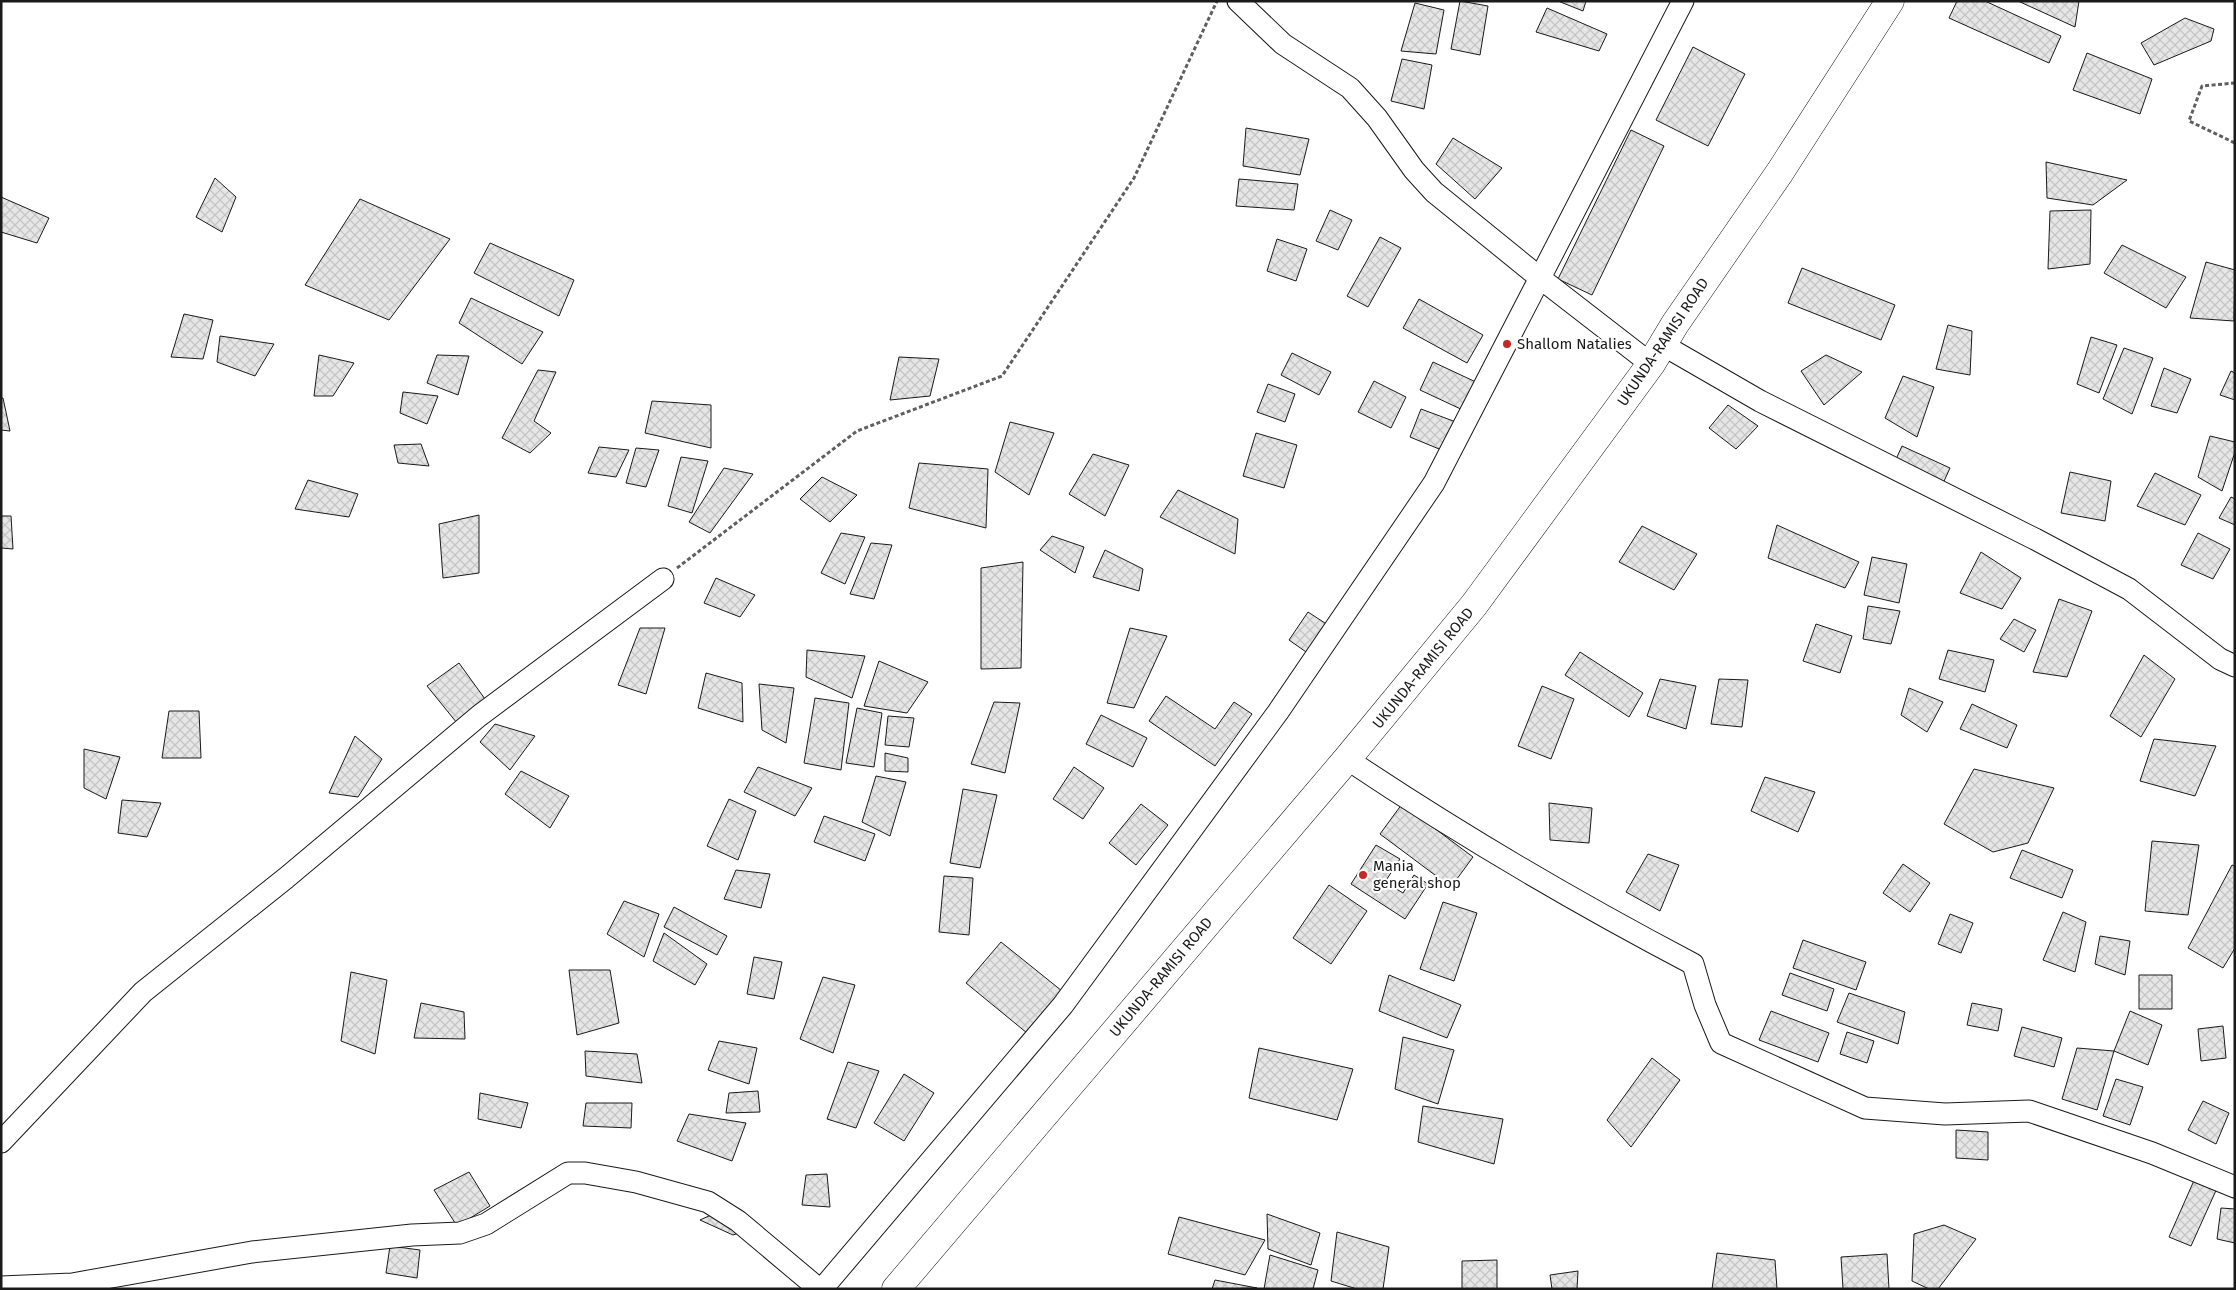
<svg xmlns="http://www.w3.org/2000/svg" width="2236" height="1290" viewBox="0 0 2236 1290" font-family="'Fira Sans',sans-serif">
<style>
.building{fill:url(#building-cross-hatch);stroke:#1a1a1a}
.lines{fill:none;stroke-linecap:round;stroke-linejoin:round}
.minor-casing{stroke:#1a1a1a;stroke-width:23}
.highway-casing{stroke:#1a1a1a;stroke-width:29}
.path{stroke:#5f5f5f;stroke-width:3;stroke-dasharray:4 2.5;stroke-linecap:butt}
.minor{stroke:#fff;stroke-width:21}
.highway{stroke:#fff;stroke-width:28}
.poi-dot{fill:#c62828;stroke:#fff;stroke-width:2}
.labels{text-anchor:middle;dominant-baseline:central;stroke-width:4;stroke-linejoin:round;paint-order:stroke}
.street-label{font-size:15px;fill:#1a1a1a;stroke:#fff}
.poi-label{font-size:15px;fill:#1a1a1a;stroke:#fff;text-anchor:start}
</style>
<defs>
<pattern id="building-cross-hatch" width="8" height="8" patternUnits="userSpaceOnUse" patternTransform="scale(1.25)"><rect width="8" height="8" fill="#e6e6e6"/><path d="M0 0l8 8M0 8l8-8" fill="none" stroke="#c5c5c5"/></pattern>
</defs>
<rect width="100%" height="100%" fill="#fff"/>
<path class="building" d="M1460 1 1488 6 1480 55 1451 49Z
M1558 1H1586L1583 11Z
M1957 1H1985L2061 36 2049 63 1949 18Z
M2018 1H2079L2075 27Z
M1415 3 1444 10 1436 54 1401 51Z
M1547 8 1607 34 1599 51 1536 32Z
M2185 18 2214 29 2211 41 2154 65 2141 43Z
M1693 47 1745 74 1708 146 1656 120Z
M2087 53 2152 79 2140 114 2073 90Z
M1402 59 1432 65 1424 109 1391 101Z
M1246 128 1309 139 1300 175 1243 166Z
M1631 130 1664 146 1592 295 1558 279Z
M1453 138 1502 168 1475 199 1436 164Z
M2046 162 2127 180 2093 205 2047 198Z
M215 178 236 197 222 232 196 217Z
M1239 179 1298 184 1294 210 1236 206Z
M1 197 49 218 37 243 1 232Z
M360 199 450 239 389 320 305 285Z
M1330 210 1352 220 1338 250 1316 241Z
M2091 210 2090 264 2048 269 2050 211Z
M1380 237 1401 248 1368 307 1347 296Z
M1277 239 1307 249 1296 281 1267 271Z
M490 243 574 280 559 316 474 273Z
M2122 245 2186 277 2166 308 2104 273Z
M2206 262 2235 270 2234 321 2190 318Z
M1802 268 1895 305 1881 340 1788 303Z
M471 298 543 332 522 364 459 323Z
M1419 299 1483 335 1467 363 1403 328Z
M184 314 213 320 203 359 171 357Z
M1948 325 1972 331 1970 375 1936 369Z
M220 336 274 344 255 376 217 362Z
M2091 337 2117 345 2099 393 2077 384Z
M2124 348 2153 358 2132 414 2103 399Z
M1292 353 1331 372 1319 395 1281 375Z
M319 355 354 363 333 396H314Z
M437 355 469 356 458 395 427 383Z
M1826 355 1862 372 1824 405 1801 371Z
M899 357 939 359 930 396 890 400Z
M1433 362 1478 383 1465 411 1420 390Z
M2164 368 2191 379 2177 413 2151 406Z
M538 370 556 372 534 421 551 433 530 453 502 438Z
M2231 371 2235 373V400L2220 395Z
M1903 376 1934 387 1917 437 1885 418Z
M1374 381 1406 397 1391 428 1358 412Z
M1268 384 1295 394 1285 422 1257 412Z
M403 392 438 396 427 424 400 413Z
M1 398H3L10 431 1 430Z
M652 401 711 405V448L645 433Z
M1728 405 1758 426 1736 449 1709 428Z
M1421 409 1456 422 1444 451 1410 437Z
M1010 422 1054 433 1029 495 995 472Z
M1256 433 1297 445 1284 488 1243 476Z
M2210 436 2235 442V452L2222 491 2198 477Z
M421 444 429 466 398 463 394 445Z
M1902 446 1950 468 1940 490 1892 468Z
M599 447 629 450 616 477 588 473Z
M636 448 659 450 646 487 626 483Z
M1093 454 1129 465 1105 516 1069 494Z
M681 457 708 461 692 513 668 506Z
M919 463 988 469 986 528 909 508Z
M724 468 753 474 710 533 689 522Z
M2070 472 2111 481 2105 521 2061 513Z
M2155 473 2201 495 2185 525 2137 506Z
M822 477 857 495 830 522 800 499Z
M308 480 358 494 349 517 295 509Z
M1178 490 1238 519 1235 554 1160 517Z
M2231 497 2235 499V525L2219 518Z
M479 515V573L443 578 439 524Z
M1 516H11L13 549 1 548Z
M1777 525 1859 562 1845 588 1768 558Z
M1642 526 1697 554 1674 590 1619 562Z
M841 533 865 537 845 584 821 573Z
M2198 533 2230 549 2213 579 2181 565Z
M1052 536 1084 547 1075 573 1040 550Z
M871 543 892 545 874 599 850 594Z
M1105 550 1143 569 1139 591 1093 577Z
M1981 552 2021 578 2002 609 1960 593Z
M1872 557 1907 564 1899 603 1864 595Z
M1023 562 1021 668 981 669V568Z
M716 578 755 595 740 617 704 603Z
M2059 599 2092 611 2067 677 2033 672Z
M1868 606 1900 611 1891 644 1863 639Z
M1308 612 1328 625 1309 654 1289 640Z
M2014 619 2036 630 2024 652 2000 639Z
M1816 624 1852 636 1840 673 1803 661Z
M640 628H665L646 694 618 685Z
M1130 628 1167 636 1134 708 1107 703Z
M807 650 865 656 852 698 806 677Z
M1948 650 1994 660 1985 692 1939 679Z
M1580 652 1643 693 1629 717 1565 675Z
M2144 655 2175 679 2141 737 2110 716Z
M879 661 928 682 907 713 864 706Z
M459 663 485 699 457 723 427 686Z
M706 673 742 683 743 722 698 708Z
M1660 679 1696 686 1686 729 1647 716Z
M1719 679 1748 680 1742 727 1711 724Z
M759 684 794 688 786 743 762 730Z
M1542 686 1574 699 1551 759 1518 746Z
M1909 688 1943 702 1927 732 1901 715Z
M1166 696 1215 729 1234 702 1252 714 1215 766 1149 721Z
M815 698 849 703 841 770 804 763Z
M994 702 1020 703 1005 773 971 764Z
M1972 704 2017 725 2007 748 1960 729Z
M857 708 882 713 874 767 846 763Z
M169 711H199L201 758H162Z
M1101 715 1147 738 1133 767 1086 744Z
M888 716 914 718 909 747 885 745Z
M495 724 535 736 510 770 480 742Z
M355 736 382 759 358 797 329 793Z
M2154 739 2216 746 2195 796 2140 781Z
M84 749 120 757 106 799 84 788Z
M885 753 908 758V772L885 771Z
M758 767 812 788 795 816 744 792Z
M1074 767 1104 788 1083 819 1053 799Z
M1974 769 2054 788 2028 843 1993 852 1944 824Z
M521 771 569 796 550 828 505 794Z
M876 776 906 782 890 836 862 822Z
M1765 777 1815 792 1798 832 1751 811Z
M963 789 997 795 980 868 950 863Z
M729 799 756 811 738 860 707 846Z
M122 800 161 803 147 837 118 833Z
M1549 803 1592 808 1589 843 1550 840Z
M1141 804 1168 825 1136 865 1109 843Z
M1402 804 1473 857 1451 887 1380 834Z
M824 816 875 834 865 861 814 842Z
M2152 841 2199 845 2188 915 2145 911Z
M1376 845 1400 859 1385 882 1403 893 1414 875 1428 884 1405 919 1351 884Z
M2022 850 2073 870 2062 898 2010 878Z
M1648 854 1679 865 1660 911 1626 892Z
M1903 864 1930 883 1910 912 1883 893Z
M2232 865 2235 866V948L2223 968 2188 948Z
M736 870 770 874 761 908 724 899Z
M944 876 973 878 969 935 939 932Z
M1329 885 1367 911 1331 964 1293 938Z
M624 901 659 914 644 957 607 934Z
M1443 902 1477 913 1454 981 1420 969Z
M674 907 727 936 717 955 664 927Z
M2063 912 2086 922 2075 972 2043 960Z
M1950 914 1973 923 1961 953 1938 944Z
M664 933 707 964 695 985 653 961Z
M2100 936 2130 941 2125 975 2095 964Z
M1803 940 1866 962 1856 990 1793 968Z
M1001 942 1062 991 1027 1033 966 983Z
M754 957 782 962 774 999 747 994Z
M569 970H610L619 1023 577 1035Z
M351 972 387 980 375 1054 341 1041Z
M1790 973 1834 989 1827 1011 1782 995Z
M1389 975 1461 1005 1447 1038 1379 1011Z
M2139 975H2172V1009H2139Z
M823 977 855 985 833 1053 800 1039Z
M1849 993 1905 1012 1898 1044 1837 1022Z
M421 1003 464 1012 465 1039 414 1038Z
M1972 1003 2002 1009 1998 1031 1967 1025Z
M1771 1011 1829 1033 1818 1062 1759 1040Z
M2130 1011 2162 1025 2148 1065 2114 1051Z
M2223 1026 2226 1058 2201 1061 2198 1029Z
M2022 1027 2062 1038 2054 1067 2014 1056Z
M1847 1032 1874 1041 1867 1063 1840 1054Z
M1403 1037 1454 1050 1438 1104 1395 1089Z
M719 1041 757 1048 749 1084 708 1070Z
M1259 1048 1353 1069 1337 1120 1249 1098Z
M2077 1048 2114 1051 2097 1110 2062 1099Z
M585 1051 637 1054 642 1083 586 1076Z
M1652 1058 1680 1080 1631 1147 1607 1120Z
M848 1062 879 1071 856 1128 827 1119Z
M904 1074 934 1093 904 1141 874 1123Z
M2116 1079 2143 1087 2130 1125 2103 1116Z
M758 1091 760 1112 726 1113 729 1093Z
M480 1093 528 1103 521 1128 478 1119Z
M2203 1101 2229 1113 2216 1144 2188 1130Z
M586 1103H632L631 1128 583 1126Z
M1423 1106 1503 1119 1494 1164 1418 1142Z
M689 1114 746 1123 732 1161 677 1141Z
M1956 1130 1988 1132V1160L1956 1158Z
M469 1172 490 1206 457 1226 434 1190Z
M827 1174 830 1207 802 1205 806 1175Z
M2196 1176 2218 1186 2191 1246 2169 1237Z
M2221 1208 2235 1209V1243L2217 1239Z
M720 1211 742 1232 733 1235 700 1220Z
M1267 1214 1320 1233 1311 1265 1268 1249Z
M1179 1217 1265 1240 1245 1275 1168 1254Z
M1944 1225 1976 1239 1938 1289H1929L1912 1281 1914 1234Z
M1337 1232 1389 1247 1383 1289H1357L1331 1281Z
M390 1246 420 1250 417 1278 386 1273Z
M1717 1253 1775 1260 1777 1289H1712Z
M1887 1254 1889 1289H1843L1841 1257Z
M1270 1255 1318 1270 1313 1289H1264Z
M1497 1260V1289H1462V1261Z
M1578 1271 1577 1289H1552L1550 1275Z
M1215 1280 1257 1288 1212 1289Z"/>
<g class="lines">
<g class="minor-casing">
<path id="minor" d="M1238 1 1283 44 1350 88 1377 118 1414 170 1434 192 1540 278 1651 364
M1663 345 1760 401 2035 539 2129 589 2220 659 2235 666
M1347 759C1459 834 1575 902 1693 964L1705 1005 1721 1043 1865 1108 1945 1114 2029 1111 2152 1153 2235 1187
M1 1142 143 992 286 878 479 716 663 579
M1 1287 72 1284 252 1252 412 1235 460 1233 486 1224 568 1173H585L636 1182 708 1202 738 1221 819 1289
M822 1289 1063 1005 1278 712 1434 483 1683 1"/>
</g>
<g class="highway-casing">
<path id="highway" d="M896 1289 1347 759 1474 605 1651 364 1675 324 1780 172 1890 1"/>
</g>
<path class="path" d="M2235 83 2202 86 2189 121 2235 143
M677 568 857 431 1002 376 1134 178 1217 1"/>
<use href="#minor" class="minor"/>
<use href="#highway" class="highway"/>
</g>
<g class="poi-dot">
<circle cx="1507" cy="344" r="5"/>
<circle cx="1363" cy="875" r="5"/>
</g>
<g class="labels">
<g class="street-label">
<text transform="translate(1663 342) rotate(-56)">UKUNDA-RAMISI ROAD</text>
<text transform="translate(1423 668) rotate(-51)">UKUNDA-RAMISI ROAD</text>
<text transform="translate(1161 977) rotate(-50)">UKUNDA-RAMISI ROAD</text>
</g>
<g class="poi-label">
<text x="1517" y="344">Shallom Natalies</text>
<text x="1373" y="866">Mania<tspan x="1373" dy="17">general shop</tspan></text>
</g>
</g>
<rect width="2236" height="1290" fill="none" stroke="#1a1a1a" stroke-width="5"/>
</svg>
